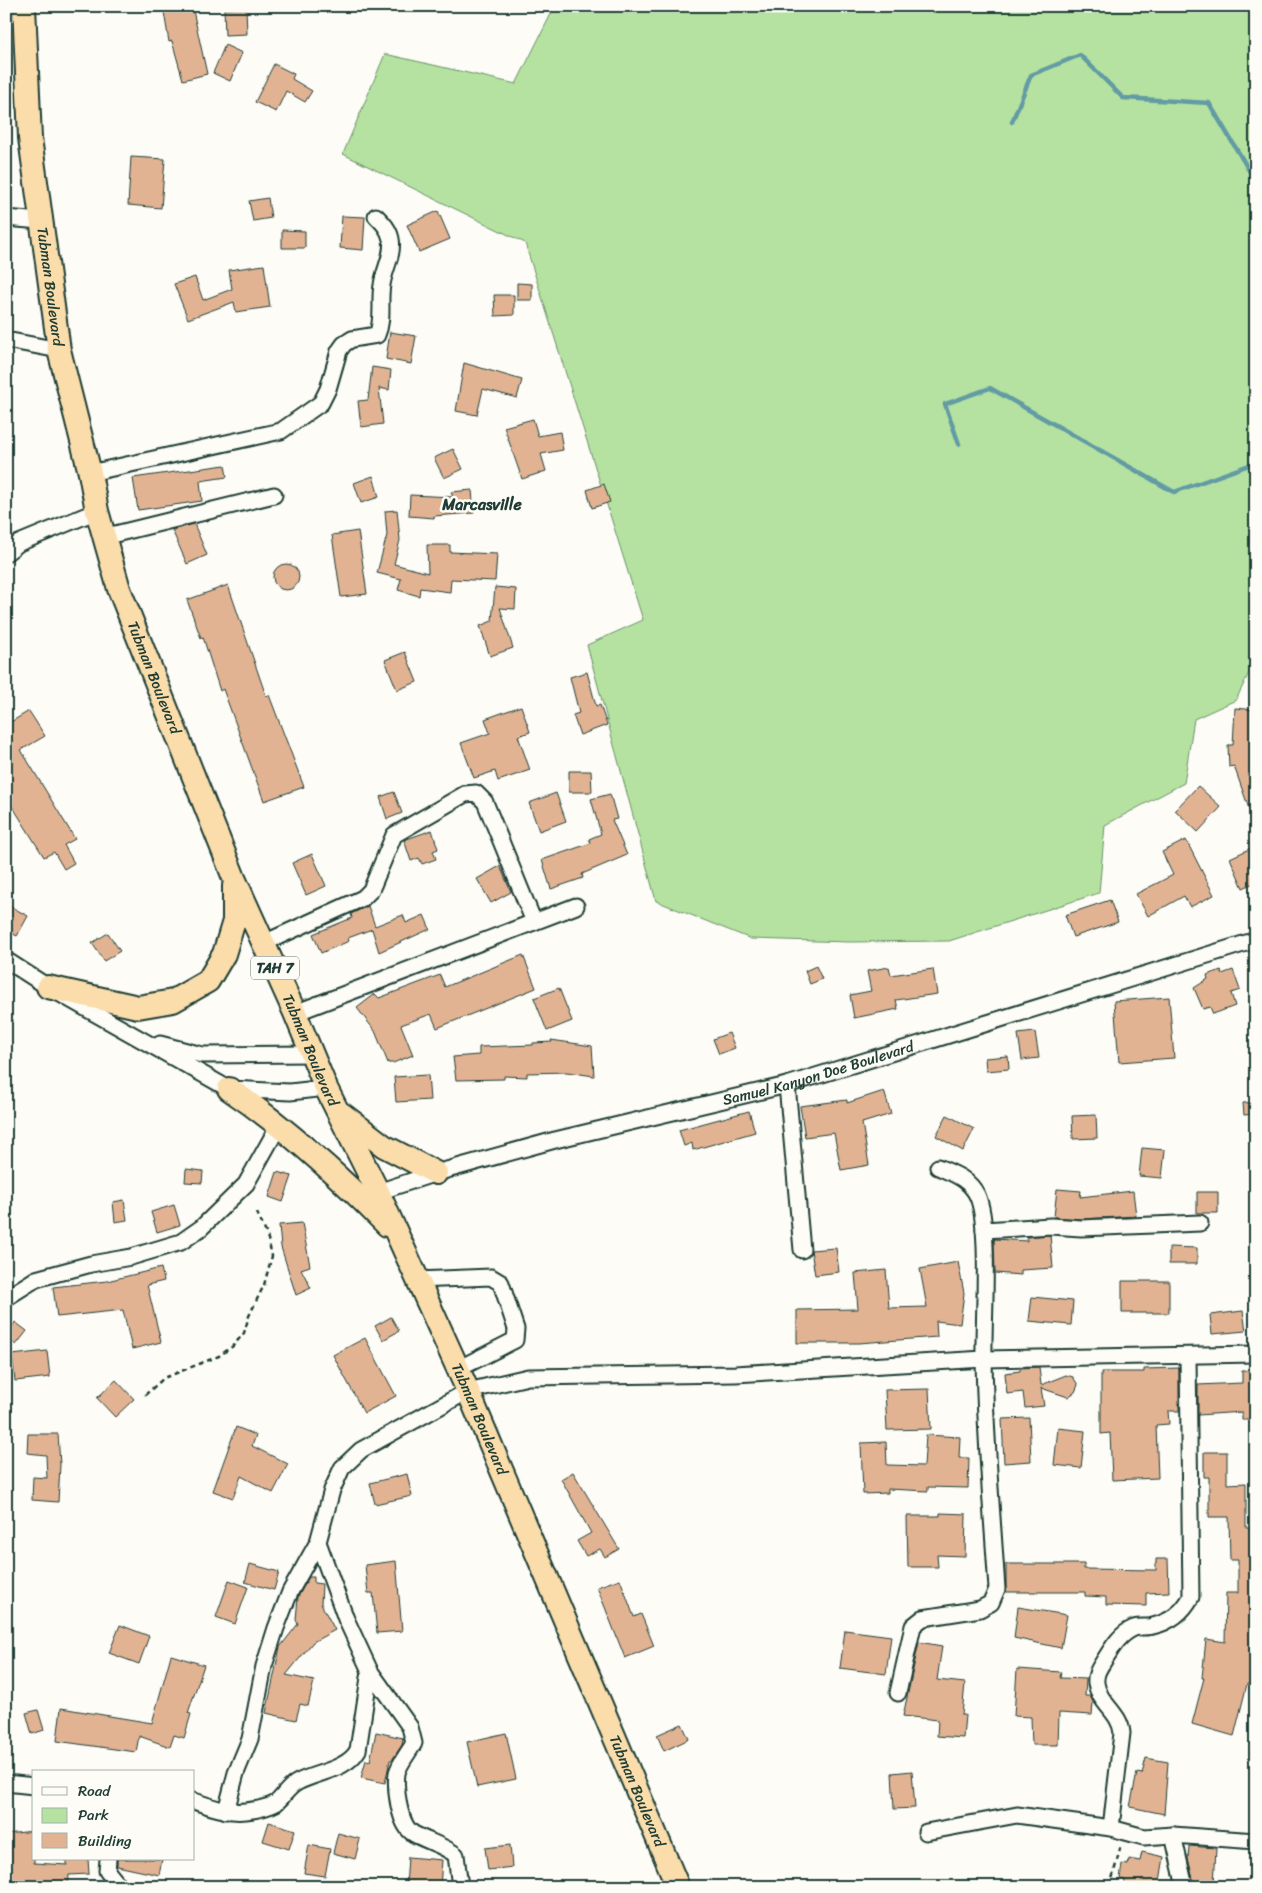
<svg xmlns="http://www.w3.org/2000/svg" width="1262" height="1893" viewBox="0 0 1262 1893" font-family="Sriracha,sans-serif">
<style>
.green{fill:#b5e2a0;stroke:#6a906a}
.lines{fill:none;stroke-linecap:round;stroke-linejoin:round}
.stream{stroke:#629ba4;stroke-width:4.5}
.building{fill:#e2b393;stroke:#1f3d34}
.minor-casing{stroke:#1f3d34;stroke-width:19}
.highway-casing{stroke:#1f3d34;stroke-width:26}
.path{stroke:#1f3d34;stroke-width:2.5;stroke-dasharray:5 4;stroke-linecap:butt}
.minor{stroke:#fdfcf7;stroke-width:15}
.highway{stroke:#faddab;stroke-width:22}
.labels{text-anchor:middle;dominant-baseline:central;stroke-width:5;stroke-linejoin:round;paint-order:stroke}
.shield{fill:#fdfcf7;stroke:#62766e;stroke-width:1}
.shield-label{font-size:14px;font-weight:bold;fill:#1f3d34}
.street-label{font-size:15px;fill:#1f3d34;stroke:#fdfcf7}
.neighbourhood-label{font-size:16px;font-weight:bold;fill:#1f3d34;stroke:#fdfcf7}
</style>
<rect width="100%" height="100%" fill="#fdfcf7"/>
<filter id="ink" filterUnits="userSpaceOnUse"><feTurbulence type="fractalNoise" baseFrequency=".02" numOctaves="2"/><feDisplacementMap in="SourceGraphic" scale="10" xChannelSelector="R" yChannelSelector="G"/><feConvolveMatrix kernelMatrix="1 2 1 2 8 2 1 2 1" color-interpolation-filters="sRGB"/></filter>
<g filter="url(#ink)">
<path class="green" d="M555 6H1256V658L1236 700 1194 719 1184 783 1105 825 1099 893 949 941 849 942 751 939 656 901 587 645 643 620 525 243 343 154 385 54 516 84Z"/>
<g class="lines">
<path class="stream" d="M1012 122 1031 75 1080 55 1123 98 1209 103 1256 182
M959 444 945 404 990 388 1174 492 1252 464 1256 456"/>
</g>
<path class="building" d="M163 6H192L207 74 183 80 172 41 169 42Z
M246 8 247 34 225 35 224 9Z
M225 45 242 53 230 81 213 73Z
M274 64 294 74 292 79 312 91 305 102 286 91 276 112 255 102Z
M131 157 165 159 161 208 128 205Z
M268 198 271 218 253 221 249 201Z
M438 211 450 239 419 252 407 225Z
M342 216 365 217 363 250 340 248Z
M282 230 305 231V248H282Z
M264 265 270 307 236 312 234 302 188 319 174 284 195 277 203 300 232 289 229 270Z
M517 283 532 284V300H517Z
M494 295H514V315L495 316Z
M390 332 416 336 411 364 386 359Z
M464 363 522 380 517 398 483 389 477 415 456 411Z
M372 367 391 370 389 390 379 388 383 424 361 427 358 401 368 400Z
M533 419 538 436 560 432 563 450 541 454 546 471 522 479 504 427Z
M453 449 463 469 444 478 434 458Z
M225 465 227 477 200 481 202 501 138 510 133 478Z
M373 476 379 497 361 503 354 483Z
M604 484 610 502 592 508 587 490Z
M472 490 474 513 434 516V518L409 516 410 495 453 497 451 492Z
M397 510 400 540 394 564 428 573 427 545H450V552L497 554 495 581 451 579 450 592 420 588 419 596 398 590 401 579 377 573 387 535 385 511Z
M194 524 207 555 187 564 172 530Z
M358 531 367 594 341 597 332 535Z
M273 577a13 13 0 1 1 26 0a13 13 0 1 1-26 0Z
M228 585 266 696 269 695 304 787 264 801 223 689 220 691 203 637 201 638 187 600Z
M495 587 516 589 515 609 500 608 513 648 490 656 480 626 492 621Z
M405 652 417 682 397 690 385 660Z
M587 672 596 706 600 705 607 725 580 735 573 715 579 713 570 677Z
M521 706 530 732 518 736 530 770 498 781 495 771 474 778 461 743 490 733 485 719Z
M1235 708 1256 710V822L1254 823 1234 766 1229 767 1228 745H1233Z
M29 711 45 736 21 750 75 839 64 845 74 863 64 869 54 852 44 857 6 796V725Z
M569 771H591L592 792H569Z
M1198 786 1221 807 1198 832 1175 810Z
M394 792 402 813 387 819 380 797Z
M556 793 566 821 539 831 529 803Z
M610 794 617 819 612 820 627 855 582 874 583 878 551 889 542 860 591 843 589 839 601 834 591 799Z
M432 830 438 849 433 851 436 859 422 864 419 858 411 861 404 840Z
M1186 840 1214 895 1190 907 1184 896 1148 916 1136 894 1173 875 1162 852Z
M1256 846V882L1243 888 1230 858Z
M312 854 326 886 306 895 292 863Z
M500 866 511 892 491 903 477 879Z
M1110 900 1118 922 1073 937 1065 915Z
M6 904 28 916 17 936 6 930Z
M368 906 375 926 403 915 406 923 424 915 430 929 379 952 372 929 348 938 349 941 321 953 313 934 352 918 351 914Z
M108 933 120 951 104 961 92 943Z
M523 955 536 988 437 1028 431 1014 401 1025 413 1055 393 1063H388L375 1031 357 1008 375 994 379 998 440 975 445 987Z
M816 966 822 979 810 984 805 971Z
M889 967 891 975 933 969 937 994 896 1000 898 1009 854 1018 850 995 871 991 867 971Z
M1221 970 1222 974 1233 970 1240 990 1231 993 1235 1006 1213 1014 1210 1007 1203 1009 1194 988 1208 979 1207 975Z
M559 988 572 1021 547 1031 534 998Z
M1169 997 1174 1058 1119 1062 1114 1001Z
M1035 1032 1039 1058 1022 1060 1018 1034Z
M729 1033 735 1048 719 1054 713 1039Z
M551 1040 592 1046 594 1076 567 1072 527 1073V1077L504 1076V1079L456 1080 453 1057 479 1055V1047L533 1045V1043L552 1042Z
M1008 1056 1009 1069 986 1071 985 1058Z
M428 1075 430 1100 396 1102 394 1077Z
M884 1091 891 1114 862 1123 869 1165 841 1170 834 1133 805 1137 800 1106 847 1100V1103Z
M1256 1102V1114L1244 1115 1243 1103Z
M749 1111 755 1132 693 1150 692 1143 684 1146 679 1130Z
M947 1115 974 1129 963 1151 936 1136Z
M1096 1115 1097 1138 1073 1139 1072 1116Z
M1142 1148 1165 1150 1162 1178 1139 1176Z
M186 1169 203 1171 202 1183 185 1182Z
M277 1172 292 1176 283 1202 269 1197Z
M1057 1189 1081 1191 1080 1197 1133 1191 1136 1216 1081 1219 1054 1217Z
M1197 1192H1218V1213H1197Z
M124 1200 127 1220 115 1222 113 1202Z
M174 1205 180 1225 157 1232 151 1212Z
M302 1223 310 1266 301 1269 311 1288 296 1295 281 1247 279 1225Z
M1050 1235 1053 1268 1021 1270V1275L995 1273 994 1239 1027 1241V1237Z
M1169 1247 1197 1248V1264H1169Z
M836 1248 839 1272 815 1275 811 1250Z
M958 1262 964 1293 960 1324 936 1321 937 1337 859 1343H797V1310L858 1309 855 1273 886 1270 889 1308 927 1307 920 1269Z
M161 1268 164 1281 147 1285 161 1342 132 1349 123 1310 57 1317 53 1287 107 1281Z
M1122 1281H1169V1313H1122Z
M1032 1297 1073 1301 1071 1325 1029 1321Z
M1243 1311 1246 1331 1212 1334 1210 1315Z
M391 1317 399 1331 383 1340 375 1326Z
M15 1322 27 1331 16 1345 6 1338Z
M365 1338 396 1396 364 1413 333 1355Z
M47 1351 50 1377 15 1381 12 1355Z
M1039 1367 1041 1385 1066 1375 1073 1377 1078 1385 1075 1392 1068 1397 1041 1388 1044 1406 1025 1408 1023 1392 1007 1394 1005 1373 1020 1371V1368Z
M1179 1368V1411H1168L1169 1424 1156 1425 1158 1478 1112 1480 1110 1433 1101 1434V1372H1144V1369Z
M1242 1371H1256V1420H1242V1412L1198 1415V1385L1242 1383Z
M116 1380 134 1399 115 1417 97 1398Z
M929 1389 931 1429 887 1430 885 1390Z
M1029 1418 1031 1461 1004 1463 1002 1419Z
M236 1427 256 1435 252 1446 288 1464 273 1493 241 1476 233 1498 213 1491Z
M1058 1428 1085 1431 1081 1468 1054 1465Z
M28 1434H58L60 1465 58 1502 32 1500 33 1477 47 1478 46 1455 27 1453Z
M926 1435 960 1437 959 1458H969L968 1488 928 1487V1491L888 1489V1493L863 1494 861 1443 886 1442 887 1465 924 1466Z
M1204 1452H1227V1484L1246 1483V1528H1256V1656L1252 1684H1247L1234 1736 1192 1724 1204 1678H1202L1206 1639 1225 1642 1226 1593H1238V1560H1230L1229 1517H1209V1477H1204Z
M573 1472 619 1549 605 1557 600 1549 586 1556 577 1541 591 1533 561 1479Z
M407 1474 412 1496 375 1504 370 1483Z
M940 1513 966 1514 965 1556 937 1555 938 1567H908L907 1516H940Z
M1156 1559H1168L1169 1592 1146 1593V1606L1106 1605V1597L1085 1596V1592H1006V1564H1084V1569L1156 1570Z
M396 1561 402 1631 377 1633 373 1593H368L365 1565Z
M250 1564 279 1572 274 1590 245 1582Z
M309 1577H314V1583L322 1584 321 1604 335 1630 313 1642 286 1675 314 1681 308 1706 300 1704 296 1720 266 1713 280 1647 298 1624 296 1620 298 1597Z
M620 1579 634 1617 641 1614 654 1646 625 1658 597 1587Z
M229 1580 248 1587 235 1624 216 1617Z
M1018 1607 1067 1615 1061 1648 1014 1638Z
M120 1625 149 1636 139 1664 109 1653Z
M845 1630 891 1636 886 1674 840 1668Z
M919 1642 942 1646 937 1680 965 1683 962 1715H965L963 1738 937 1736 938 1720 903 1716Z
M171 1655 204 1665 188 1713 191 1714 184 1738 174 1735 170 1747 139 1736 136 1752 57 1741 61 1708 152 1723Z
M1017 1669 1061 1672 1060 1678 1086 1679 1085 1696H1090L1093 1702 1092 1715 1059 1713 1058 1745H1032L1031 1717 1014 1716Z
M38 1710 44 1730 32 1734 26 1713Z
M682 1724 689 1739 664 1751 657 1735Z
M376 1732 403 1738 402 1745 392 1760H390L385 1783 361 1778 366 1760 370 1761Z
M506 1733 516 1779 477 1787 467 1742Z
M1146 1758 1168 1762 1164 1814 1130 1807 1137 1773 1142 1774Z
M912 1771 915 1808 894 1809 892 1773Z
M269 1822 295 1830 289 1849 263 1841Z
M34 1831V1863L67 1865 66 1859H88L89 1874 69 1875 68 1887H6L9 1869 6 1870V1834Z
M338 1833 360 1839 355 1859 333 1853Z
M309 1845 330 1849 325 1876 304 1873Z
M510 1845 512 1867 488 1870 485 1848Z
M1189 1846 1216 1848 1214 1885 1194 1883 1188 1858Z
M1142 1852 1164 1857 1159 1887H1124L1125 1880 1120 1879 1122 1864 1128 1865 1129 1859 1140 1861Z
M408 1857 442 1860 440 1887H406Z
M117 1859H162L159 1875 117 1866Z"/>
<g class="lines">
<g class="minor-casing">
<g id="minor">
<path d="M6 218 40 221"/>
<path d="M6 340 59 350"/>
<path d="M90 473 281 431 321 403 328 389 339 351 344 344 352 339 377 335C384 319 379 302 382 285 384 269 394 255 391 239 389 229 383 223 376 216"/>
<path d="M103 537 274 495"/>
<path d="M6 553 19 543 97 511"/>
<path d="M264 943 363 898 371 890 394 835 465 794 476 793 485 802 534 922"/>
<path d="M6 960 48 987 229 1089 290 1092 326 1088"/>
<path d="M295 1013 576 906"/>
<path d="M160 1044 202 1055 313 1054"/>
<path d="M787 1085 802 1250"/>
<path id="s1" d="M378 1192 436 1173 555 1140 787 1085 1256 940"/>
<path d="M984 1230 1051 1226 1081 1228 1200 1223"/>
<path d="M417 1280 491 1277 501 1283 516 1329 515 1340 458 1369"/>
<path d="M6 1298 36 1279 91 1264 131 1257 181 1242 201 1228 246 1184 279 1125"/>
<path d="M898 1693 913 1626 923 1618 980 1609 991 1603 997 1589C992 1512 985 1435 984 1357 983 1320 991 1225 977 1195 968 1178 954 1174 938 1167"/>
<path d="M6 1783 34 1786"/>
<path d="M194 1801C211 1807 227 1813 246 1811 254 1810 269 1807 276 1803 284 1796 288 1787 298 1782 317 1772 347 1770 358 1750L370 1671"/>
<path d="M226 1811 236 1773 250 1739 264 1666 276 1628 290 1592 318 1542"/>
<path d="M1111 1828 1122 1733C1120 1712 1099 1704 1096 1683 1095 1673 1100 1667 1105 1659 1113 1646 1120 1634 1134 1628 1140 1626 1147 1628 1153 1626 1170 1622 1183 1612 1191 1597L1188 1356"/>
<path d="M926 1832 1017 1815 1111 1828 1144 1837 1173 1835 1256 1841"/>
<path d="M1173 1835 1185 1887"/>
<path d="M108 1859 107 1871 120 1887"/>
<path d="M460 1887 456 1855C443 1845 429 1842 414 1834 399 1826 395 1789 397 1773 399 1764 409 1752 414 1743L410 1727 370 1671 346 1619 318 1542 332 1490 342 1468 361 1450 468 1391 528 1377 735 1374 984 1359 1256 1354"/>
</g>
</g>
<g class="highway-casing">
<g id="highway">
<path id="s2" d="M24 6 30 138 59 350 90 473 97 511 119 589 234 878 295 1013 326 1088 378 1192 468 1391 678 1887"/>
<path d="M48 987 138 1007 173 1001 208 981 224 954 234 921V886"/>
<path d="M229 1089C287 1128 338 1175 387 1225"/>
<path d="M342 1114 384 1146 436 1173"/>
</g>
</g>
<path class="path" d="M145 1395 164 1378 219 1356 233 1346 244 1333 249 1316 264 1285 272 1256 267 1235 257 1213
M1110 1887 1121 1845"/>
<use href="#minor" class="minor"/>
<use href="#highway" class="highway"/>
</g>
</g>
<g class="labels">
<rect class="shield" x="251" y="956.5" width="48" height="23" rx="4"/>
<g class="shield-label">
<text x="275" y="968">TAH 7</text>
</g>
<g class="street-label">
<text stroke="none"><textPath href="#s2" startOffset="282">Tubman Boulevard</textPath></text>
<text stroke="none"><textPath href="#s2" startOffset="688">Tubman Boulevard</textPath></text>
<text stroke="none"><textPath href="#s2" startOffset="1092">Tubman Boulevard</textPath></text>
<text stroke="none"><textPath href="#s1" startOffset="456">Samuel Kanyon Doe Boulevard</textPath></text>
<text stroke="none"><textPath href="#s2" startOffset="1498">Tubman Boulevard</textPath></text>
<text stroke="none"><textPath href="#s2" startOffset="1902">Tubman Boulevard</textPath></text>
</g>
<g class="neighbourhood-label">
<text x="482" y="504">Marcasville</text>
</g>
</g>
<rect width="1262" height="1893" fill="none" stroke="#fdfcf7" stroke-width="25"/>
<rect x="12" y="12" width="1237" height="1868" fill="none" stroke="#1f3d34" stroke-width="2" filter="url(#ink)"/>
<rect x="32" y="1770" width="162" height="90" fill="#fdfcf7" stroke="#a4b0a9"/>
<rect x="42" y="1787" width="25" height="8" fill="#fdfcf7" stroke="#a4b0a9"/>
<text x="78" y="1796" font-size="15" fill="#1f3d34">Road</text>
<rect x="42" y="1808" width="25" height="15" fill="#b5e2a0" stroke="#a4b0a9"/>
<text x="78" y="1820" font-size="15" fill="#1f3d34">Park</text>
<rect x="42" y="1833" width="25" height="15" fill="#e2b393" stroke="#a4b0a9"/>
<text x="78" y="1846" font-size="15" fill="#1f3d34">Building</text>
</svg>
